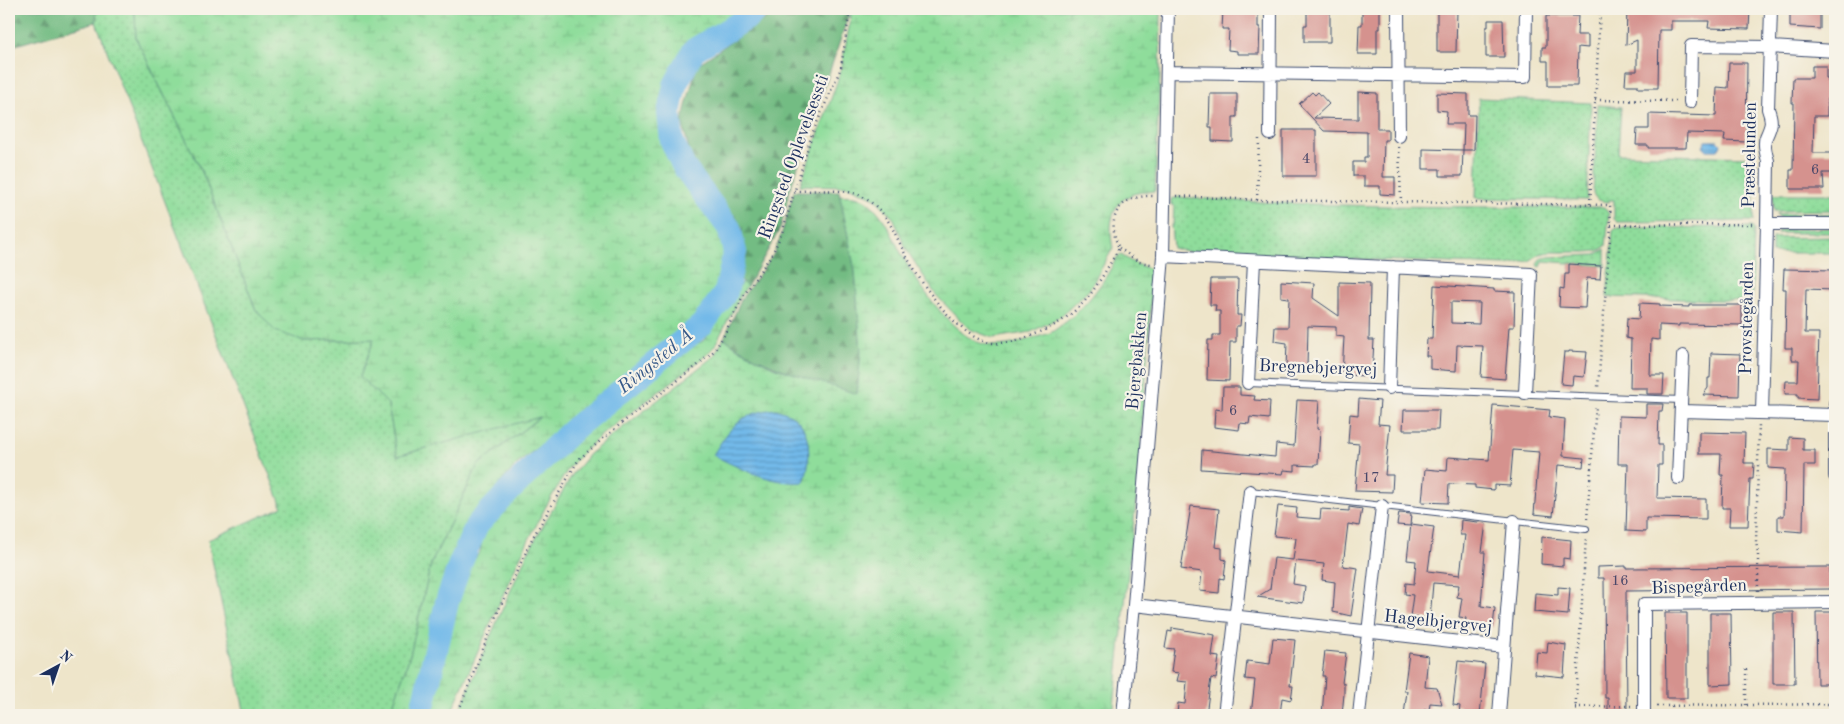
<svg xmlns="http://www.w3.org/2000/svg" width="1844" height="724" viewBox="0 0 1844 724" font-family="'Old Standard TT',serif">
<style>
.grass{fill:url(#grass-dots);stroke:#55867c}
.forest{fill:url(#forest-firs);stroke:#477670}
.wetland{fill:url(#wetland-marsh);stroke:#55867c}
.water{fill:url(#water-rules);stroke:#4674a4}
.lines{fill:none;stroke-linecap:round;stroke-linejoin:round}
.river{stroke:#72b9e9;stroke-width:24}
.building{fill:#d5928e;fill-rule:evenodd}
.lane-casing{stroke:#3b4a6e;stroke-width:8}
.street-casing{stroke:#3b4a6e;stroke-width:14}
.path{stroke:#3b4a6e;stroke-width:2.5;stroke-dasharray:1 4;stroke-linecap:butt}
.lane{stroke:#fff;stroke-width:6}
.street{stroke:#fff;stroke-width:12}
.labels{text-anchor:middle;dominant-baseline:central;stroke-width:4.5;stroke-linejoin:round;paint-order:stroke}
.number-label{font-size:15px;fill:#4a486a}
.street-label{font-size:18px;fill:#1b2f5e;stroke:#f7f3e8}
.water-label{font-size:19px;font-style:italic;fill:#355888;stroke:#f7f3e8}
</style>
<defs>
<pattern id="grass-dots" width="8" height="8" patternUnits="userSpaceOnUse" patternTransform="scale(1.25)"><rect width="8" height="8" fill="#8fdd9b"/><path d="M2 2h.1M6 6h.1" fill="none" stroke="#7bbe88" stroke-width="1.8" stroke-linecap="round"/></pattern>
<pattern id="forest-firs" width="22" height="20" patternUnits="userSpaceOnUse" patternTransform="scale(1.25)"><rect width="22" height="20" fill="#73bc83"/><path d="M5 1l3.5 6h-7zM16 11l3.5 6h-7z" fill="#5e996e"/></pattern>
<pattern id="wetland-marsh" width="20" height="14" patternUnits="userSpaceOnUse" patternTransform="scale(1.25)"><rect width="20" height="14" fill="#8fdd9b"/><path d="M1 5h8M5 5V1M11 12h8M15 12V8" fill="none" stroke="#7bbe88"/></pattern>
<pattern id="water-rules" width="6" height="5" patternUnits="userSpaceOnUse" patternTransform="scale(1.25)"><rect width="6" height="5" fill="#72b9e9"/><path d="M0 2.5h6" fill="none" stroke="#5d97c0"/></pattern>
</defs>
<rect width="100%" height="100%" fill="#f7f3e8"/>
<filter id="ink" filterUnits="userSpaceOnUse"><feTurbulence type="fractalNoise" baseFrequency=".02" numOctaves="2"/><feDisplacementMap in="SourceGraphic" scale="10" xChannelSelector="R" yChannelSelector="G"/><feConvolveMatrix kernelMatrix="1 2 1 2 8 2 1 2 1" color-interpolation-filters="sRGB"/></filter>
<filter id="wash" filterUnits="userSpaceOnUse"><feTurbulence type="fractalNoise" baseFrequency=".0096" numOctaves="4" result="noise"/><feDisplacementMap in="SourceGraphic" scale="20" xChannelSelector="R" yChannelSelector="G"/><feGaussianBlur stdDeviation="1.12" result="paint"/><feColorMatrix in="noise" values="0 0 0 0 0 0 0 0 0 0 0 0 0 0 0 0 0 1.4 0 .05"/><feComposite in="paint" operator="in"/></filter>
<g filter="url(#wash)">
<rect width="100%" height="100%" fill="#eee5ca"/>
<path class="grass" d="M97 9H135L136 38 203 174 256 310 304 341 374 339 361 377 388 404 397 456 541 416 478 465 431 564 410 655 390 715H245L208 540 282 507 96 22Z
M1479 98 1591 103 1587 200 1476 198Z
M1598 105 1621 107 1618 154 1756 157 1754 221 1617 222 1614 219V200H1609V202C1601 201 1596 201 1593 193Z
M1773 194H1835V210L1774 211Z
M1179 197C1320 208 1462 207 1604 207L1609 214 1606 246 1598 251 1586 252H1550L1540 254 1529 261 1506 265 1195 253 1173 248 1171 225H1173L1174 205H1171V199Z
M1776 214H1835V218L1782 219Z
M1752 227 1754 230 1752 301 1607 297 1613 230 1615 228Z
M1835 228V233H1776L1780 230Z
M1835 237V253H1772V238Z
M1605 249V266L1543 261 1541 267 1537 265 1540 259 1548 257 1595 255Z"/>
<path class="forest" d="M9 9H97L96 22 9 47Z
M779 9H847L850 11 790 190 780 229 747 287 737 276 743 257 742 227 694 170 682 121 697 65Z
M794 191H839L855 271 861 352 857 394C810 379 764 368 724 338L742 298 773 255 782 233Z"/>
<path class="wetland" d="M135 9H744L736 16 691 45 678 66 663 106 664 142 685 186 721 229 730 250 726 276 710 307 676 339 596 404 555 433 516 465 479 508 451 563 414 715H390L410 655 431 564 478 465 540 417 397 456 388 404 360 377 374 339 304 341 275 331 256 310 203 174 136 38Z
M850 9H1161L1160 72 1155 191C1148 192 1135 192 1129 196 1109 206 1109 230 1113 248L1089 290 1060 317 1031 332 993 338 969 329 936 295 906 249 894 219 875 198 848 186 800 185 840 74 851 17Z
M840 195C846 196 854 195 859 197 882 207 892 236 903 257 916 282 952 334 980 343 997 349 1016 344 1032 338 1038 337 1044 335 1050 333 1056 330 1061 325 1066 322 1088 304 1104 283 1117 257L1121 255 1134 263 1153 270 1140 463 1113 715H458L490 637 526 556 572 475 589 454 714 356 724 338 739 349 773 367 857 394 861 352 855 271Z
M742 282 747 287 742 293 714 347 702 359 599 437 583 452 568 469 545 508 518 561 450 715H429L454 605 464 582 465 571 480 552 483 526 489 523 513 499 545 462 567 441 689 347 703 341 709 334 718 317Z"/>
<path class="water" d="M1706 141H1718L1721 144 1718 150H1706L1703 147Z
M776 409C781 411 787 413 791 415 813 428 811 462 804 482 773 485 739 468 713 455 731 426 740 413 776 409Z"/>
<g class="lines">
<path class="river" d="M421 715 447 602 460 564 477 525 513 487 576 427 702 325 726 292 735 252 729 228 684 167 672 141 669 113 675 85 694 50 749 17 756 9"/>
</g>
<g id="blocks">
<path class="building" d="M1233 9H1257L1258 11V27H1260L1259 54H1237V51L1228 50 1229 29H1222L1223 10H1233Z
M1307 9H1330V42H1304V25H1307Z
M1627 9H1750L1749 29 1708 28 1709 21H1671V30H1659L1658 88H1638V85H1625L1626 71H1637V40L1626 45Z
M1802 9H1820V29L1790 27V14H1802Z
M1362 10H1380V29H1377V54H1358L1359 25H1362Z
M1437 10H1457L1456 52H1437Z
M1546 16H1578L1577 35H1588V48L1578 47 1577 86H1548V61H1542V47H1546Z
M1488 20H1503L1504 57H1486V27H1488Z
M1729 63H1747L1746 142 1724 141 1725 134 1687 133 1686 148H1648V145H1636L1637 129H1649V114L1716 116 1717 87 1728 88Z
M1812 66H1826V78H1828L1827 116H1814L1813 153H1835V173H1823L1824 189H1790V170H1793L1794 103H1792L1793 78H1812Z
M1312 92 1315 95 1318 92 1329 104 1314 118 1358 119V92L1377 93V129H1388V140H1384L1383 177H1395V195L1380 194V186H1364V176H1353V162H1364V157H1367V132L1324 131 1299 104Z
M1437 93 1468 94V115H1475L1474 150H1463L1464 124H1446L1447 111 1437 110Z
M1210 94H1237V117H1233V142L1212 141V127H1209Z
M1283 130H1316V176H1283Z
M1423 149 1463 150 1462 176H1440V169H1423Z
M1569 264 1601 266 1600 279 1587 278 1585 308 1559 307 1560 288 1564 289 1565 274H1569Z
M1784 269 1834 270 1833 290 1806 289 1805 333H1819L1817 399 1798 398V394H1785L1786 381H1798L1799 360H1792V348H1785L1786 289H1783Z
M1211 279H1238L1237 315H1241L1240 326H1236V342H1230L1229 381 1207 380 1208 340H1213V335H1220V311H1215L1216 305H1210Z
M1281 281 1314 283 1313 298 1339 316V282L1370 283 1369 340H1374L1372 376 1342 375 1344 337 1336 336V327L1308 326 1307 368 1286 367 1287 343 1274 341 1275 327H1288L1289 298 1281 297Z
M1434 285 1494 289V291L1515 292 1514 327H1509L1505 379 1481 377 1483 346 1457 345 1456 371 1430 369V356H1426L1427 339H1432ZM1451 302 1480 303 1479 324 1451 323Z
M1640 303 1660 304V306L1689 307V305H1742V325L1679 324V326L1659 325V340L1651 339 1650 375H1664L1663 392V394H1647V388H1630L1631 339 1626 338 1627 318 1639 319Z
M1569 351 1587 352 1584 377 1573 376 1572 385 1561 384 1564 352H1569Z
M1711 353 1740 354 1739 396 1703 395 1708 388V378H1710Z
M1223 387H1240V395L1255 396 1254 400 1270 401 1269 419 1250 417 1249 424 1240 423 1239 430 1214 427 1215 409 1222 410Z
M1359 399 1380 401 1378 424 1390 425 1385 475H1393L1392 492 1355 491 1359 444 1348 443 1350 414 1358 415Z
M1297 400 1319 401 1317 429 1320 430 1318 464H1315V466L1295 465V471L1284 470 1283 474 1201 469 1202 450 1275 457 1276 444 1294 446Z
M1646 404H1663L1662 411H1659L1658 445H1662V465H1658L1657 498 1706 499V519L1646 518V532L1626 531 1628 464H1618L1619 416 1646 417Z
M1493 405 1550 410 1549 417 1565 419 1563 456 1584 458 1583 467 1558 465 1553 516 1534 514 1539 452 1513 450 1510 486 1494 485V490L1475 488V485L1449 484 1448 503 1422 502 1425 469 1447 471 1448 457 1489 460Z
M1404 410H1439L1438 430H1403Z
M1699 432 1745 433 1744 463H1754L1753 479H1750L1748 526H1729L1730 508H1722L1723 475H1720L1721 454H1699Z
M1789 437 1803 438V450H1815V465H1804L1803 532 1778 530V516H1784L1785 469 1768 468V449L1789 450Z
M1191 506 1219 509 1215 547 1222 548V559L1226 560 1224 579 1220 578 1219 593 1200 591 1202 572 1181 569Z
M1278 506 1297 508 1296 517 1320 519 1321 509 1349 511V507L1362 509 1359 526 1348 524 1343 566 1358 568 1351 616 1333 612 1335 582 1322 580 1324 564 1296 561 1293 584 1305 586 1303 603 1257 597 1270 589 1274 558 1293 560 1296 538 1274 536Z
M1399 513 1411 514 1410 526 1397 525Z
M1461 520 1486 523 1482 552H1485L1481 606 1495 608 1493 627 1465 625 1466 618 1459 617 1462 598 1457 597 1459 585 1433 583 1430 619 1410 617 1413 595 1405 594 1406 583 1414 584 1416 561 1407 560 1411 524 1434 527 1428 571 1460 575 1465 535H1460Z
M1542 537 1571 540 1570 559 1563 558V566L1541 564Z
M1626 566V568L1830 567V589L1626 591 1627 715H1608V698H1605L1604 578H1598V567Z
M1558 587 1570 588 1568 615 1534 612 1535 593 1558 595Z
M1773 612H1794L1795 684H1773Z
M1816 612H1835V684H1817Z
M1665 613H1687V698H1666Z
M1710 613H1731L1732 684 1710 685Z
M1172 628 1215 635 1212 656 1219 657 1216 679 1211 678 1206 715H1177L1178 703 1185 704 1187 682 1177 681 1179 673 1171 672 1174 649 1165 648 1168 631 1172 632Z
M1273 638 1295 640 1290 686H1293L1291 700 1282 698 1280 715H1251L1255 680 1245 679 1247 661 1270 664Z
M1548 642 1566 645 1564 677 1535 674 1537 652 1547 653Z
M1325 651 1346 653 1342 683H1344V694L1342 715H1322L1325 676H1322Z
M1409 653 1428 656 1425 687 1437 688 1442 704 1430 703 1429 710 1425 709 1424 715H1404L1407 691H1404Z
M1458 661 1485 664 1480 715H1459L1460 706 1453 705Z"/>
</g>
</g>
<g filter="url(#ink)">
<use href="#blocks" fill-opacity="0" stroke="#3b4a6e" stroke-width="1"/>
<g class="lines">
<g class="lane-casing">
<path id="lane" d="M1248 383 1681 400
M1250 491 1586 529"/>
</g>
<g class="street-casing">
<path id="street" d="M1398 9 1399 136
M1771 9 1768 109C1773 122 1771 126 1766 137 1763 143 1766 154 1768 161L1767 224H1835
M1167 72 1525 77 1526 9
M1690 102 1691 46 1770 47 1835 51
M1270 134 1271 9
M1163 256 1531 274 1525 393
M1248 383 1254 261
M1389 388 1393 267
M1835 403V476
M1681 411 1835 415
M1762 413 1767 224
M1678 478 1683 356
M1134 605 1504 647
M1123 715 1134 605 1163 256 1168 9
M1224 715 1250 491
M1359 715 1382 506
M1499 715 1514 521
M1644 715V604L1835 602"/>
</g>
<path class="path" d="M1595 100 1678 101
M1399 147 1401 201
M794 191C810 191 848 188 861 196 890 212 893 233 908 259 922 285 960 340 992 343 1007 344 1019 340 1033 335 1051 328 1067 319 1081 305 1093 294 1110 264 1119 248 1105 217 1119 195 1153 196
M1176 196 1257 200 1610 205 1611 225 1598 387
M1257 200 1259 139
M1590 204 1600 9
M1611 225 1754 224
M1119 248 1139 262 1151 264
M1587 519 1596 405
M1758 591V553L1756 542 1759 424
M1746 705V665
M1657 706 1835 704
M1672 706V714L1674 715
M1575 707 1631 706
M457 715 499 609 533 537 579 459 623 422 698 365 714 351 723 337 742 298 772 254 782 233 812 134 841 68 850 9
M1575 715 1586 537"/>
<use href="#lane" class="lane"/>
<use href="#street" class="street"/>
</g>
</g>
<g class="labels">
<g class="number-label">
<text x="1306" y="159">4</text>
<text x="1815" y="170">6</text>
<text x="1233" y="411">6</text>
<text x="1371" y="478">17</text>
<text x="1620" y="581">16</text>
</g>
<g class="street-label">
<text transform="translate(1750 155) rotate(-89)">Præstelunden</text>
<text transform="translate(794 157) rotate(-70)">Ringsted Oplevelsessti</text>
<text transform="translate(1747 318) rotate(-89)">Provstegården</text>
<text transform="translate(1137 361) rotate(-85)">Bjergbakken</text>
<text transform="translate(1318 368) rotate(2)">Bregnebjergvej</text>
<text transform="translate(1699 587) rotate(-2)">Bispegården</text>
<text transform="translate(1438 622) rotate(6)">Hagelbjergvej</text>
</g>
<g class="water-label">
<text transform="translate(656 362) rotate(-39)">Ringsted Å</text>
</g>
</g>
<rect width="1844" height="724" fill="none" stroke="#f7f3e8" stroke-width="30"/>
<g transform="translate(58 666) rotate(40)" stroke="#f7f3e8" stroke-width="4" paint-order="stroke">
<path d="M0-4L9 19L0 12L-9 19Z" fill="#1b2f5e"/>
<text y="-8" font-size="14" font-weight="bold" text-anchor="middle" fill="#1b2f5e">N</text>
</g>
</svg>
